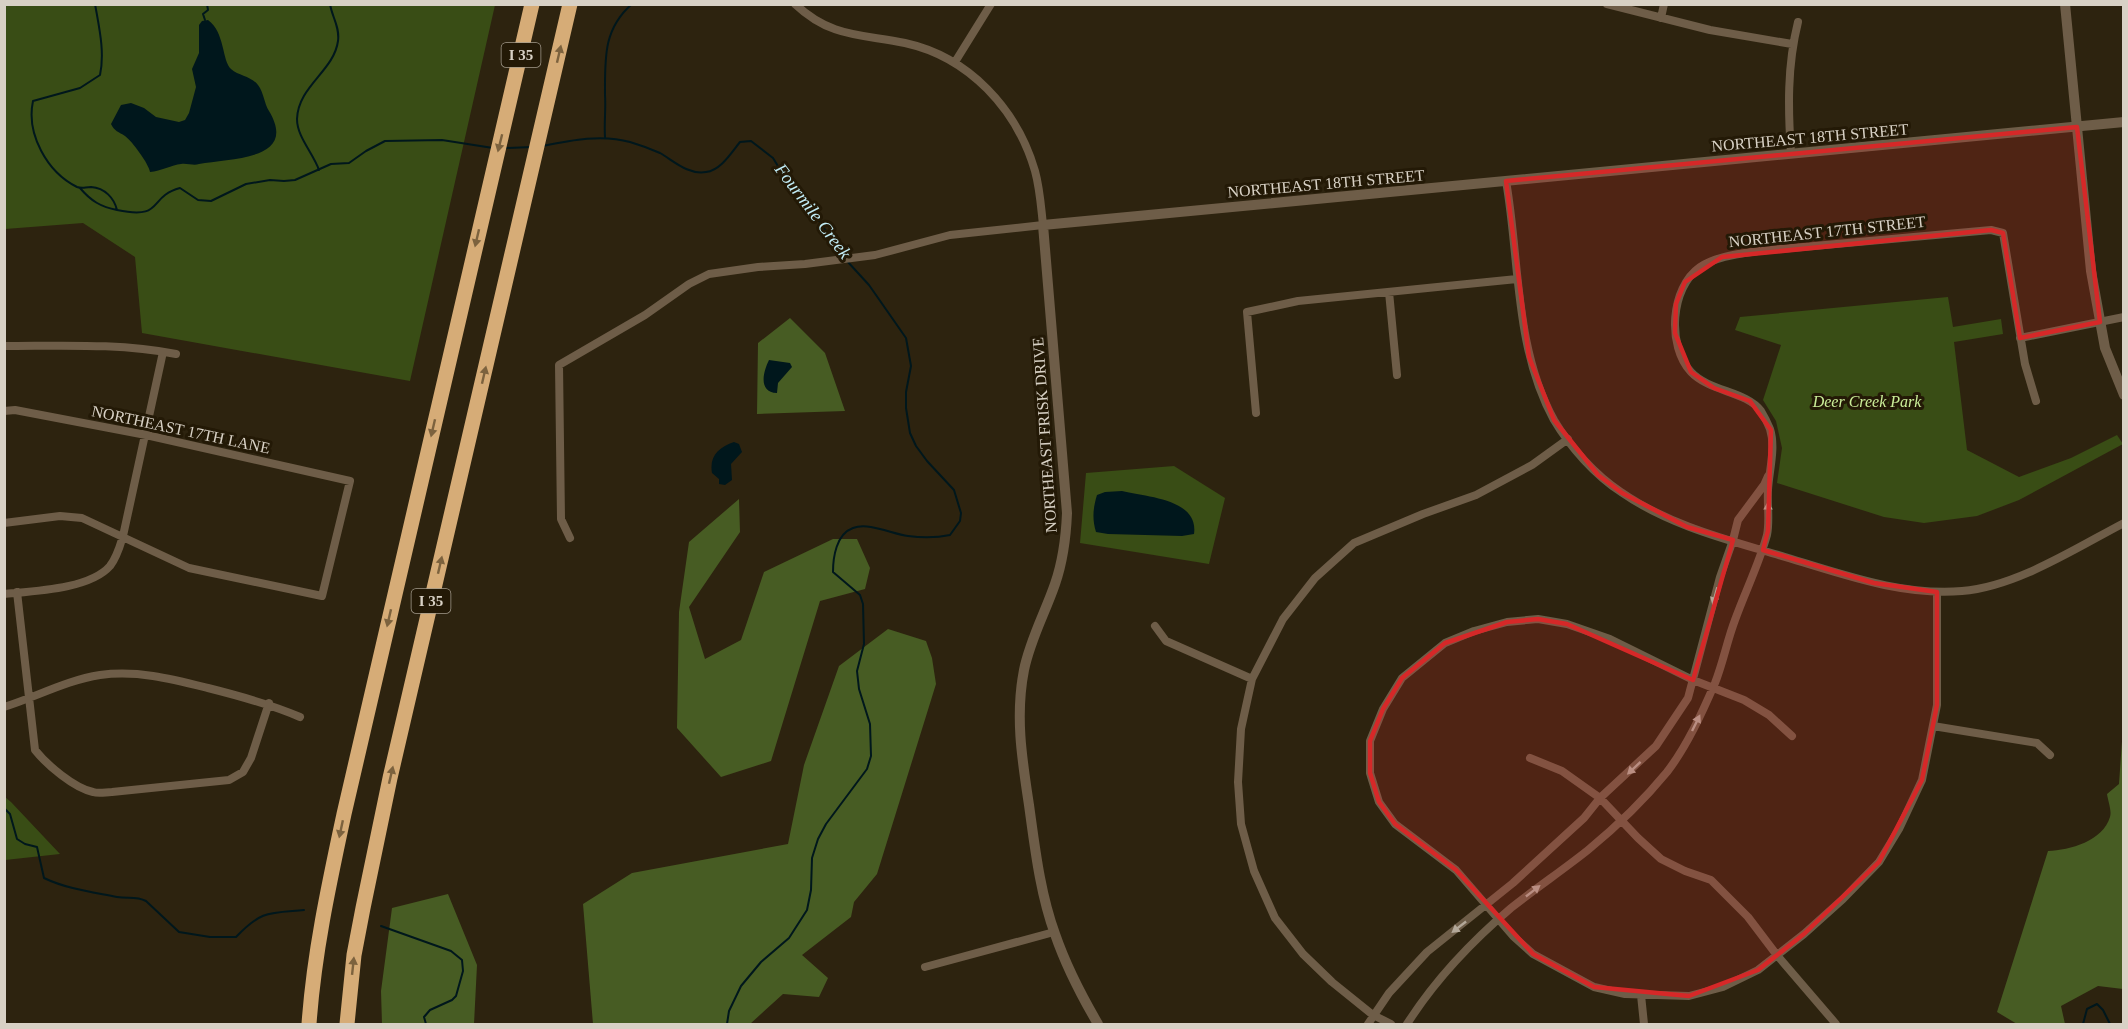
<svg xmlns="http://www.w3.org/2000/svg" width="2128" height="1029" viewBox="0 0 2128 1029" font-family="'Times New Roman',serif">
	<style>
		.green { fill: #394d15 }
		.forest { fill: #475c23 }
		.water { fill: #00171c }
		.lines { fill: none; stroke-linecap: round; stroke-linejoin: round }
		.stream { stroke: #00171c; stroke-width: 2 }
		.minor { stroke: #6e5d48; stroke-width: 8 }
		.tertiary { stroke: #6e5d48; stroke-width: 10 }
		.motorway { stroke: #d6ac77; stroke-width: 15 }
		.oneway { fill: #7c623e }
		.oneway2 { fill: #b3a899 }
		.marked { fill: #d62828; fill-opacity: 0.2; stroke: #d62828; stroke-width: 4.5; stroke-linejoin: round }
		.labels { text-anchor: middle; stroke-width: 6; stroke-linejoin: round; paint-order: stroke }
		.shield { fill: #231906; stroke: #a29a8c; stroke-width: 1.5 }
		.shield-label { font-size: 15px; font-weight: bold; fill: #d8d1c5 }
		.street-label { font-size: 16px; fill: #d8d1c5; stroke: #231906 }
		.park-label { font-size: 16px; font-style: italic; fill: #caed98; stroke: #231906 }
		.water-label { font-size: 18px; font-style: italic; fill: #c2edf7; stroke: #231906 }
	</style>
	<rect width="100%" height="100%" fill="#2d230f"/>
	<path class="green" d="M5,5H495L410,381L142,333L135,257L83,223L5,229Z
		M1948,297L1953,327L2001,319L2003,334L1954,342L1967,450L2019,477L2071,458L2117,435L2123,444L2019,500L1977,516L1924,523L1884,517L1777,483L1782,448L1776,421L1763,400L1781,345L1735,330L1740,317Z
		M1174,466L1225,498L1209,564L1080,543L1086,473Z
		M5,797L11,802L60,854L5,860Z"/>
	<path class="forest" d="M790,318L825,353L845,411L757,414L758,343Z
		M739,499L740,532L689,607L705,659L741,640L764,572L833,539H857L870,568L865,589L820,601L771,761L721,777L677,728L679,612L689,542Z
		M888,629L926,641L932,658L936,684L877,874L854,902L851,917L802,955L828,978L819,997L783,994L750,1024H593L583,904L632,873L788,844L804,765L839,666Z
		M2123,727V989L2098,986L2061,1006L2065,1024H2017L1997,1012L2048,851C2070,850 2103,841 2110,817C2112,811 2108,801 2107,794L2119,784Z
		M448,894L477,965L474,1024H382L381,991L392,908Z"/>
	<path class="water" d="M208,20C225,32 222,61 231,69C239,76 251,76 258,85C264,93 264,103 269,111C299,161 229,158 199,164C194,166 187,163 181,164C172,165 161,171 150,172C149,164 132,141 125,136C119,132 114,131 111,124L121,105L131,103L144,108L156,117L179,122L185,120L189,113L196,87L192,69L199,53V25L202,21Z
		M769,360L790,363L792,367L778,383L777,393C758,392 763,372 769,360Z
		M734,442L739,444L742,452L731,464L732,480L725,485L719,484V479L712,473C709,456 719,447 734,442Z
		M1122,491C1147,497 1199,499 1194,534L1182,536L1108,534L1096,532C1092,519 1093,508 1097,495L1105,492Z"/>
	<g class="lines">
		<path class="stream" d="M95,4C99,27 105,52 100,75L80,88L33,101C26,134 47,172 77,187C83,189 85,187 91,187C105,188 114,198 117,210C165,220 147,197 180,188L198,200L211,201L246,184L270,180L284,181L295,180L331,164L349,163L366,151L385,141L442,140L493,148
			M205,20L203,14L208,10L207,4
			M605,137C604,123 606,109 605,95C605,59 603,29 632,4
			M543,146C572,140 602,134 630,142C640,145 651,149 660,153C674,161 688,175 706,172C721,170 731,153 740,142L751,141L773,158L784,176L804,200L844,256
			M505,148L532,147
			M319,170C313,153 297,137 297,119C298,86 334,71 338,41C340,27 332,17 330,4
			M80,188C91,201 101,207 117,210
			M4,808L10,814L17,839L25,844L37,847L44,878C67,889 92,892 117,897C128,899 136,896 146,901L179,932L210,937H236C262,910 269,913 304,910
			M381,926L451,951L462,960L463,971L456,996L452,1000L430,1010L424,1017L426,1024
			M727,1024L729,1011L741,986L761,962L789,938L807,910L811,890L812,858L818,839L826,824L867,769L871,756L870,724L859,689L857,671L864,644L863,604L860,595L833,572C833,558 836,534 853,528C869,522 892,534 908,536C923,538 936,538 950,535L960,521L961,513L954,490L927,461L916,446L910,433L906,408V392L911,366L906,338L869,285L847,261
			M2083,1024L2087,1009L2097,1004L2103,1010L2110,1024"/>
		<path class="minor" d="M1607,4L1710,30L1792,44
			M1661,18L1664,4
			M955,62L991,4
			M1791,154C1788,109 1787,66 1798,22
			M1506,181C1520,260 1514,347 1554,420C1570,447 1595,475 1621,492C1670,526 1729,540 1785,557C1843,574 1900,596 1962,591C2016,587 2076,548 2124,523
			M1389,292L1397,375
			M2020,338L2124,317
			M4,346C62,346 119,343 176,354
			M4,411L15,410L146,435L350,481L322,596L189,568L82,518L60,516L4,523
			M1256,413L1247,312L1298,301L1517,279
			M570,538L561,519L559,365L645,315L689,284L709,274L758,267L805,264L875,255L950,235L1043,225C1041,207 1040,189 1035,171C1017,109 969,57 905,43C861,34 831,38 795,4
			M17,592L35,750C47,765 74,788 93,792C99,794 106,792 112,792L229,780L243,772L251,758L269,703
			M4,594C35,591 90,589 110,566C117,557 120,546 123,536L163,352
			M1155,626L1166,641L1252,679
			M4,707C36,697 67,680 100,675C138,670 172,679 208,688C240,696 270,704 300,717
			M1933,726L2037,743L2050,755
			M1792,736L1769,715L1744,700L1693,680L1610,639L1567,624L1538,619L1507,622L1474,631L1445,643L1402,678L1383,709L1370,741V773L1379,802L1395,824L1456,870L1513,936L1533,954L1594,987L1625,994L1689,996L1723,987L1758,970L1804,934L1843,899L1879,862L1899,829L1922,780L1937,705V592
			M1530,758L1562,771L1600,798L1638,838L1661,859L1685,871L1711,880L1748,917L1776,954L1836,1024
			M925,967L1054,932
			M1641,995L1644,1024
			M1368,1024L1389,993L1427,952L1513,883L1584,818L1600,798L1656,746L1688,698L1720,577L1733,540L1738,520L1764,485L1768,476
			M1391,1024L1373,1015L1332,982L1303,954L1275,918L1254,871L1241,824L1238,782L1241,729L1252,679L1283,619L1315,578L1354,543L1423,514L1476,495L1532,465L1568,439
			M1407,1024C1435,980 1471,942 1511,908C1536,888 1563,870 1588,850C1616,827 1644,800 1667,772C1687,746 1702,713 1715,683C1723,663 1727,641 1735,620C1745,592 1759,564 1767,535C1770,521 1767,504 1768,490C1769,471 1776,448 1770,429C1768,424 1764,416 1761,411C1746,391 1710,392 1691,372C1667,346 1670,288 1700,267C1717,256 1738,254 1758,251L1991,230L2003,233L2025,364L2036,401"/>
		<path class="tertiary" d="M2065,4L2091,271L2105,348L2124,395
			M1098,1024C1081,995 1066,966 1055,934C1040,893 1035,848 1029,805C1022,759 1015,716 1024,670C1030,640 1045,613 1055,584C1063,561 1066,537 1067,513L1043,225L2124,122"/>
		<path class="motorway" d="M309,1024C314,953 329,884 344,814L532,4
			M347,1024L354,955L363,908L390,778L570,4"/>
	</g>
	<defs><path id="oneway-solid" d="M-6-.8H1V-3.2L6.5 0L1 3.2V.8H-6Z" transform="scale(1.5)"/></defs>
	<g class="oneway">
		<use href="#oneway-solid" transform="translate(559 54) rotate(-77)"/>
		<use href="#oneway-solid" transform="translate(500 143) rotate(104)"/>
		<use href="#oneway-solid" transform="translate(477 238) rotate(103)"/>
		<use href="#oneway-solid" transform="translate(484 375) rotate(-77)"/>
		<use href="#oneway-solid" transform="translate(433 428) rotate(103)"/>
		<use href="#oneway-solid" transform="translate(440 565) rotate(-77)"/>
		<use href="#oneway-solid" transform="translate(389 618) rotate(103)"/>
		<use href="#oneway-solid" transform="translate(391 775) rotate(-77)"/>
		<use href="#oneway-solid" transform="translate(341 829) rotate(102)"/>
		<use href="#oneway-solid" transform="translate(353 966) rotate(-84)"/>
	</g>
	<g class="oneway2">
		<use href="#oneway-solid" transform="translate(1768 511) rotate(-90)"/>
		<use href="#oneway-solid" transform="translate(1715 596) rotate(105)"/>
		<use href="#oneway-solid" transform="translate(1696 723) rotate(-64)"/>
		<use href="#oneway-solid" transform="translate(1634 768) rotate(137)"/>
		<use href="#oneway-solid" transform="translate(1533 891) rotate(-38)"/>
		<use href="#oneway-solid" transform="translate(1459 927) rotate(142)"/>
	</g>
	<path class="marked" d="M2077,127L2100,322L2020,338L2003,233L1991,230L1722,257L1685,282L1676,304L1675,333L1691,372L1714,388L1750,401L1771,430L1768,531L1763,550L1874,583L1937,592V705L1922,780L1879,862L1804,934L1758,970L1689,996L1594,987L1533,954L1456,870L1395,824L1379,802L1370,773V741L1383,709L1402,678L1445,643L1507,622L1538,619L1567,624L1693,680L1733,540L1687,527L1622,493L1598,475L1554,420L1529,357L1506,181Z"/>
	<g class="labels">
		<g class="shield">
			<rect x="501.5" y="43" width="39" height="24" rx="4.5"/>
			<rect x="411.5" y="589" width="39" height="24" rx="4.5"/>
		</g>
		<g class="shield-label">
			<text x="521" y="60">I 35</text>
			<text x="431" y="606">I 35</text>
		</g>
		<g class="street-label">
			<text transform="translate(1810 137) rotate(-5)" y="6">NORTHEAST 18TH STREET</text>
			<text transform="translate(1326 183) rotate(-5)" y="6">NORTHEAST 18TH STREET</text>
			<text transform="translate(1827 231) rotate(-6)" y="6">NORTHEAST 17TH STREET</text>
			<text transform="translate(181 429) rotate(12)" y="6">NORTHEAST 17TH LANE</text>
			<text transform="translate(1044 435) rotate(-94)" y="6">NORTHEAST FRISK DRIVE</text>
		</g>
		<g class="park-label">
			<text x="1867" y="407">Deer Creek Park</text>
		</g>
		<g class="water-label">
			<text transform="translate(813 211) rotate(53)" y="6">Fourmile Creek</text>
		</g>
	</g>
	<rect width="2128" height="1029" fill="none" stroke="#d8d1c5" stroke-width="12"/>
</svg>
